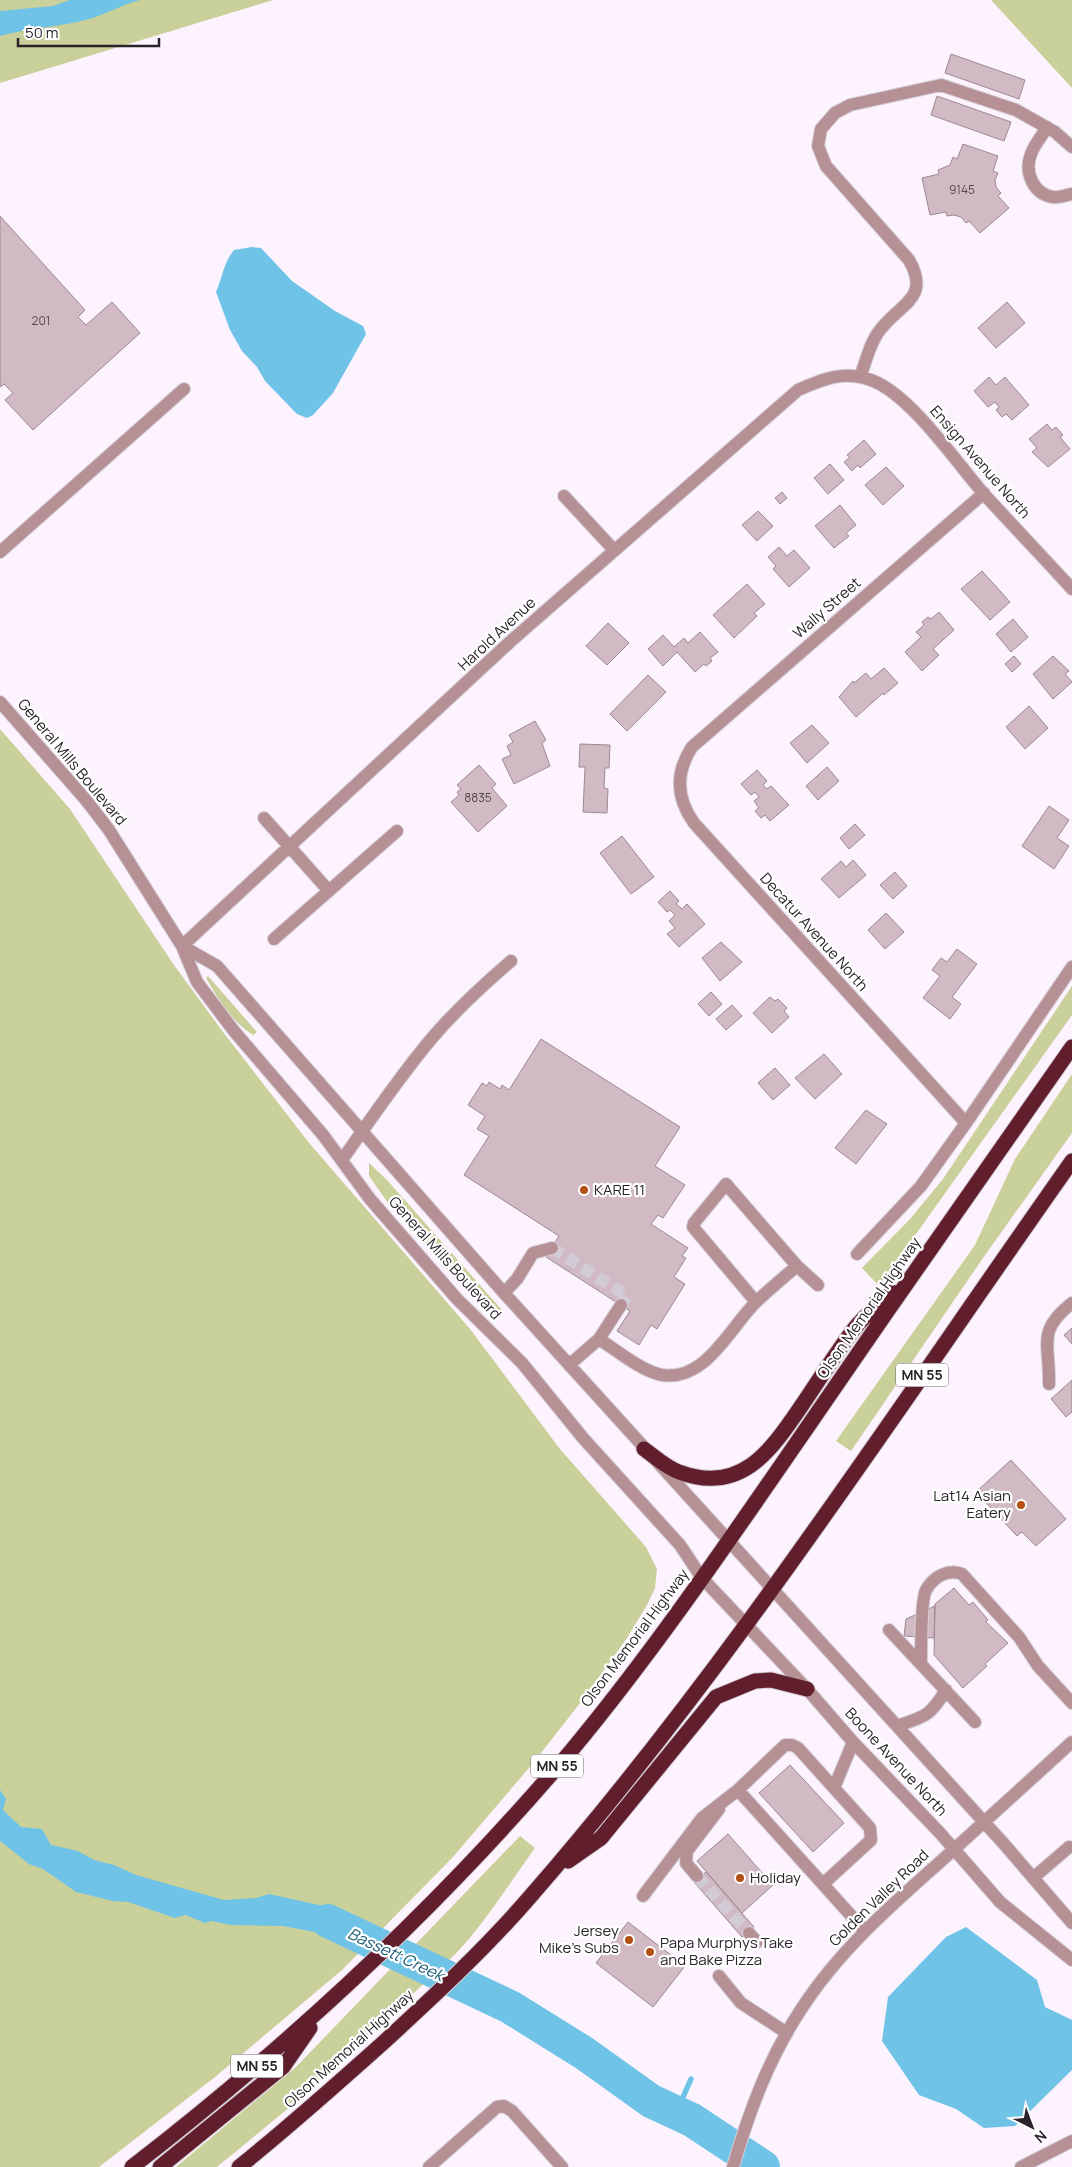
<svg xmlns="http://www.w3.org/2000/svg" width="1072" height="2167" viewBox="0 0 1072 2167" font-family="Manrope,sans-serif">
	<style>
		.green { fill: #cad09a }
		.water { fill: #6fc3e7 }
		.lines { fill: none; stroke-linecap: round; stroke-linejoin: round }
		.stream { stroke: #6fc3e7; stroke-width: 5.5 }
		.river { stroke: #6fc3e7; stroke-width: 34 }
		.building { fill: #d1bac3; stroke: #9e8991 }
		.minor-tunnel { stroke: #d2cad4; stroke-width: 12; stroke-dasharray: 12 6; stroke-linecap: butt }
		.minor-casing { stroke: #d6ced8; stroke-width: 14 }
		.highway-casing { stroke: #d6ced8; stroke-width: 17 }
		.minor { stroke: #b59196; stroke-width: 12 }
		.highway { stroke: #611f2d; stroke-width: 15 }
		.poi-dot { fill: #b25015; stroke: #fff; stroke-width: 2 }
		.labels { text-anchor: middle; stroke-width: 4.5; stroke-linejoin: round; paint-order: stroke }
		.number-label { font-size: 12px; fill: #534a50 }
		.shield { fill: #fff; stroke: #69666a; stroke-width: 1 }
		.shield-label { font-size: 14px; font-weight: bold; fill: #29242a }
		.street-label { font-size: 15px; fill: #29242a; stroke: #fff }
		.poi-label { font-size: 15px; fill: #29242a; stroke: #fff; text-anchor: start }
		.water-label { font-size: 16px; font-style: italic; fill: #1b5d76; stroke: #fff }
	</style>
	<rect width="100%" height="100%" fill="#fcf3fe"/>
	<path class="green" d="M0,0H273L0,83Z
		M991,0H1072V88Z
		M0,729L70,809L174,965L223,1032L310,1144L470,1329L560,1449L646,1547L657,1569L655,1588L647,1605L627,1638L584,1698L534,1762L453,1857L342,1970L215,2077L99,2167H0Z
		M208,976L257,1032L253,1035C232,1022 218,999 206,978Z
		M1072,986V1015L879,1286L862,1268L910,1219L943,1179Z
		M1072,1074V1133L983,1258L851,1451L836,1441L975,1245L1015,1159Z
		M369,1163L387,1180L502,1310L497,1315L453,1276L386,1200L369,1176Z
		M520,1836L535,1848C505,1889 479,1934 441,1968L408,1952Z
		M396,1963L429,1979L296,2102L217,2167H176L296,2067Z"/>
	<path class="water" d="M70,0H140C123,4 107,14 89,19C60,27 29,28 0,36V11L53,6Z
		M252,247L261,248L292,281L335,311L363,326L366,334L333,393L313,415L307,418L297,414L265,381L257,367L242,351L230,330L216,292C223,276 223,264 234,250Z
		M0,1790L6,1799L3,1810L21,1827L42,1829L51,1845L78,1851L94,1860L114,1865L136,1875L224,1900L256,1898L269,1894L328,1907L372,1930L374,1937L362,1949H353L330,1935L283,1926L231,1925L211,1921L205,1923L185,1915L175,1918L128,1902L113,1901L76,1892L43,1869L29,1864L0,1841Z
		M966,1927L1037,1980L1045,2007L1072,2020V2070L1015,2126L984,2128L956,2109L919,2095L882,2041L888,1997L946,1937Z
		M408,1952L441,1968L429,1979L396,1963Z"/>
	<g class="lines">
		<path class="stream" d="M676,2113L691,2079"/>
		<path class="river" d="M328,1921L510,2007L584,2053L651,2101L692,2120L763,2167"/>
	</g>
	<path class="building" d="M951,54L1025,80L1019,99L945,73Z
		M937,96L1011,122L1004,141L931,115Z
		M963,144L998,156L993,171L998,173L995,180L996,187L1001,193L998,196L1009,208L980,233L969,221L966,223L961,217L954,215L947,216L946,212L930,215L922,178L939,174L938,170L950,165L953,157L957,159Z
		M0,216L85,310L78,317L86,325L112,302L140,333L33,430L5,400L13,393L4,384L0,387Z
		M1007,302L1025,323L996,348L978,328Z
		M989,377L996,385L1005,377L1029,405L1012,420L1006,414L1002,417L996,410L999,407L995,402L988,407L974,391Z
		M1047,424L1052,430L1056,427L1063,435L1060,437L1070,449L1048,467L1032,452L1037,448L1029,439Z
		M864,440L876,454L860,468L858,465L852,471L844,462L850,457L847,455Z
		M830,464L844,480L828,494L814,478Z
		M886,467L904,486L883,505L865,485Z
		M782,492L787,498L780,504L775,498Z
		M840,505L856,525L846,533L849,536L834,548L815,526Z
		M758,511L773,526L757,541L742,525Z
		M779,547L787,556L794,550L810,568L789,587L773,569L776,566L768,557Z
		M982,571L1010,602L990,620L961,589Z
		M747,584L765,604L754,613L757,616L734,638L713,615Z
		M939,612L954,630L933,649L939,655L922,671L905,652L921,637L916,632L924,625L922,622L928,617L931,619Z
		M1013,619L1028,637L1011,652L996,634Z
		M608,623L629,643L607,665L586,646Z
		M700,632L718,652L710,658L712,661L706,666L704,664L695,672L677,652L663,666L648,649L663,635L674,647L684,638L688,643Z
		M1014,656L1021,664L1012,672L1005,664Z
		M1053,656L1069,671L1065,674L1072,682L1053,699L1033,674Z
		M884,668L898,683L884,695L883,693L856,717L839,697L853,681L854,683L866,673L871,679Z
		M648,675L666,692L627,731L610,714Z
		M1029,706L1048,728L1025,749L1006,727Z
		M535,721L546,740L542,743L550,766L514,784L502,759L511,755L507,746L513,742L509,735Z
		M812,725L829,743L807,763L790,743Z
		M580,744L610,745L609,768H605L604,788L608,789L607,813L583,812L585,767H579Z
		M479,765L496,784L492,788L507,806L478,832L451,802L459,795L457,792L461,789L457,785Z
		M827,767L839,781L818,800L806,786Z
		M757,770L767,781L763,785L767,789L771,786L789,805L770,821L765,815L761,818L755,811L759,808L754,801L759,797L755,792L751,795L741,784Z
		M1049,806L1069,820L1057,838L1069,846L1054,869L1022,846Z
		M855,824L865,835L849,849L840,838Z
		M622,836L654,877L631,894L600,853Z
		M853,860L866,875L839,898L821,879L841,861L846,867Z
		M895,872L907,886L893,899L880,885Z
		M670,891L679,901L676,904L682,909L687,904L705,924L679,947L667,934L675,928L669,921L675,915L670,910L667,912L658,902Z
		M886,913L904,932L885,949L868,930Z
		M721,942L742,962L720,981L702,958Z
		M957,949L977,964L952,997L961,1004L950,1019L923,998L940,976L932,970L941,958L947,962Z
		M711,992L722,1004L709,1016L698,1004Z
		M770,997L775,1001L778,999L787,1008L784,1011L789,1017L772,1033L753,1013Z
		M732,1005L742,1016L726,1030L716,1019Z
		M541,1039L680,1127L655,1166L685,1185L663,1218L658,1215L651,1224L688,1248L682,1256L686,1258L674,1277L685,1284L657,1329L651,1325L639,1345L617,1331L630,1311L546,1257L559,1236L464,1175L489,1136L477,1129L485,1116L468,1105L482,1083L487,1086L489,1082L500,1089L502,1085L509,1090Z
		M824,1054L842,1074L815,1099L795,1078Z
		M775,1068L790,1085L773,1100L758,1083Z
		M866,1110L887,1124L856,1164L835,1148Z
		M1072,1328V1344L1064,1335Z
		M1072,1380V1412L1066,1417L1051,1399Z
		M1011,1460L1066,1519L1036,1546L1022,1532L1017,1536L976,1492Z
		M954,1588L969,1605L973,1602L988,1620L986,1622L1008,1643L985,1664L987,1666L963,1688L934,1655L935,1604Z
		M935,1606L934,1638L904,1636L906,1619Z
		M790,1765L844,1823L813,1852L759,1793Z
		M728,1834L773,1885L742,1913L697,1861Z
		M706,1872L754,1927L742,1937L694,1882Z
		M628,1922L685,1966L653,2007L596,1963Z"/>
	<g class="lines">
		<path class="minor-tunnel" d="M552,1248L627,1296L621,1305
			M697,1876L749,1933"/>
		<defs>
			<path id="minor" d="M1047,127C1042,136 1034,145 1031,154C1024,172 1033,194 1053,197C1059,198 1066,195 1072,194
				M860,377C866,362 870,342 880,330C900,303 931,299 909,260L826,166L818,146L821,129L835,113L850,105L941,85L1016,110L1055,132L1072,147
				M564,496L614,550
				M0,552L184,389
				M0,702L86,800L109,830L182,946L197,982L234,1031L323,1135L370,1199L457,1299L522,1363L583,1438L680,1545L702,1578L807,1689L853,1742L940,1833L1000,1902L1072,1960
				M264,818L329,891
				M274,939L397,831
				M182,946L217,966L504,1293L1004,1844L1072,1923
				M182,946L511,641L798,390C823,379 844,370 871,380C910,394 956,462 984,494C1013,526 1043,557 1072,589
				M966,1123L694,823C676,798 675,773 692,747L984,493
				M342,1160C371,1119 399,1077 432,1038C456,1010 483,985 511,961
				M857,1254L921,1186L966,1123L1072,967
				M797,1266L818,1285
				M504,1293L517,1279L533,1253L552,1248
				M599,1339C616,1350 643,1372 662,1375C706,1382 730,1327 757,1301C770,1289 784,1277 797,1266L726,1184L694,1223L693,1227L756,1302
				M569,1365L599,1339L621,1305
				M1049,1384C1050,1344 1036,1331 1072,1303
				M889,1630L975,1722
				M921,1663C921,1650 921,1599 926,1590C934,1576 948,1569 962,1574L1019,1637L1038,1666L1072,1703
				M897,1726C925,1717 930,1716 946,1690
				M834,1788L853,1742
				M738,1790L865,1931
				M697,1876L686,1863L687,1851L719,1809
				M1033,1878L1069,1847
				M643,1896L702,1818L738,1790L785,1745H792L798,1748L870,1828L871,1840L823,1884
				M749,1933L757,1942
				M719,1976L741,2003L787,2033
				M429,2167L497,2107L504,2106L512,2111L562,2167
				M733,2167C749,2112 768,2060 800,2011C837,1953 889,1907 940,1862C984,1822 1028,1782 1072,1742
				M1021,2167L1072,2141"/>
			<path id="highway" d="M644,1449C655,1457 667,1468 679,1472C740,1495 770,1452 800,1408C818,1382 835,1354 854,1329C865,1315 880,1304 892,1292
				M568,1861L601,1838L716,1697L755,1681L771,1680L807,1689
				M132,2167C292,2043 440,1906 571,1751C654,1651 728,1542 802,1435C891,1305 981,1176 1072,1047
				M160,2167L283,2067L310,2028
				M239,2167C289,2127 336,2085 384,2042C434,1996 484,1950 529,1898C730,1668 896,1410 1072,1161"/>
		</defs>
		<use href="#minor" class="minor-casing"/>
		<use href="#highway" class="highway-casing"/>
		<use href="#minor" class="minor"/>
		<use href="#highway" class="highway"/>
	</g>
	<g class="poi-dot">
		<circle cx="584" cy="1190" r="5"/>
		<circle cx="1021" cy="1505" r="5"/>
		<circle cx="740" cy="1878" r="5"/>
		<circle cx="629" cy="1940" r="5"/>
		<circle cx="650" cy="1952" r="5"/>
	</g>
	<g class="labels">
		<g class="number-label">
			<text x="962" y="194">9145</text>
			<text x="41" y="325">201</text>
			<text x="478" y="802">8835</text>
		</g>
		<g class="shield">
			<rect x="896" y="1363.5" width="52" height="23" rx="4"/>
			<rect x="531" y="1754.5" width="52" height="23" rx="4"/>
			<rect x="231" y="2054.5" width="52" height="23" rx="4"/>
		</g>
		<g class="shield-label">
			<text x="922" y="1380">MN 55</text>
			<text x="557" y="1771">MN 55</text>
			<text x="257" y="2071">MN 55</text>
		</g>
		<g class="street-label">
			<text transform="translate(980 462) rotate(49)" y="5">Ensign Avenue North</text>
			<text transform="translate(827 608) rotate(-41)" y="5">Wally Street</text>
			<text transform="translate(497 634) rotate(-43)" y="5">Harold Avenue</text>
			<text transform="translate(72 762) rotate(50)" y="5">General Mills Boulevard</text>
			<text transform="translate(814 932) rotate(48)" y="5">Decatur Avenue North</text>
			<text transform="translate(445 1258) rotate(48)" y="5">General Mills Boulevard</text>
			<text transform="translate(869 1308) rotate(-55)" y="5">Olson Memorial Highway</text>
			<text transform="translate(635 1638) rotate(-53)" y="5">Olson Memorial Highway</text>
			<text transform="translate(896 1762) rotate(47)" y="5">Boone Avenue North</text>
			<text transform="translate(879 1898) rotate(-44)" y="5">Golden Valley Road</text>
			<text transform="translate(349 2049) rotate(-42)" y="5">Olson Memorial Highway</text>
		</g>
		<g class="poi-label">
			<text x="594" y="1195">KARE 11</text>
			<text x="1011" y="1501" text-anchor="end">Lat14 Asian<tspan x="1011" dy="17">Eatery</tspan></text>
			<text x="750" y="1883">Holiday</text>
			<text x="619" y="1936" text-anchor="end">Jersey<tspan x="619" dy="17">Mike's Subs</tspan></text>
			<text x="660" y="1948">Papa Murphys Take<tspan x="660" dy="17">and Bake Pizza</tspan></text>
		</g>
		<g class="water-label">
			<text transform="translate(396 1954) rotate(25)" y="6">Bassett Creek</text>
		</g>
	</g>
	<g transform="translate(1032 2127) rotate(138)" stroke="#ffffff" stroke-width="4" paint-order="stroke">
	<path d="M0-4L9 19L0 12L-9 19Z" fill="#29242a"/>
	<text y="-8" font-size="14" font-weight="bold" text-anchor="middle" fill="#29242a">N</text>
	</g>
	<path d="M18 38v8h141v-8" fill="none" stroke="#29242a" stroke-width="2.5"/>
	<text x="25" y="38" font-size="15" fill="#29242a" stroke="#ffffff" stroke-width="4" paint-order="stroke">50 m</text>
</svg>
